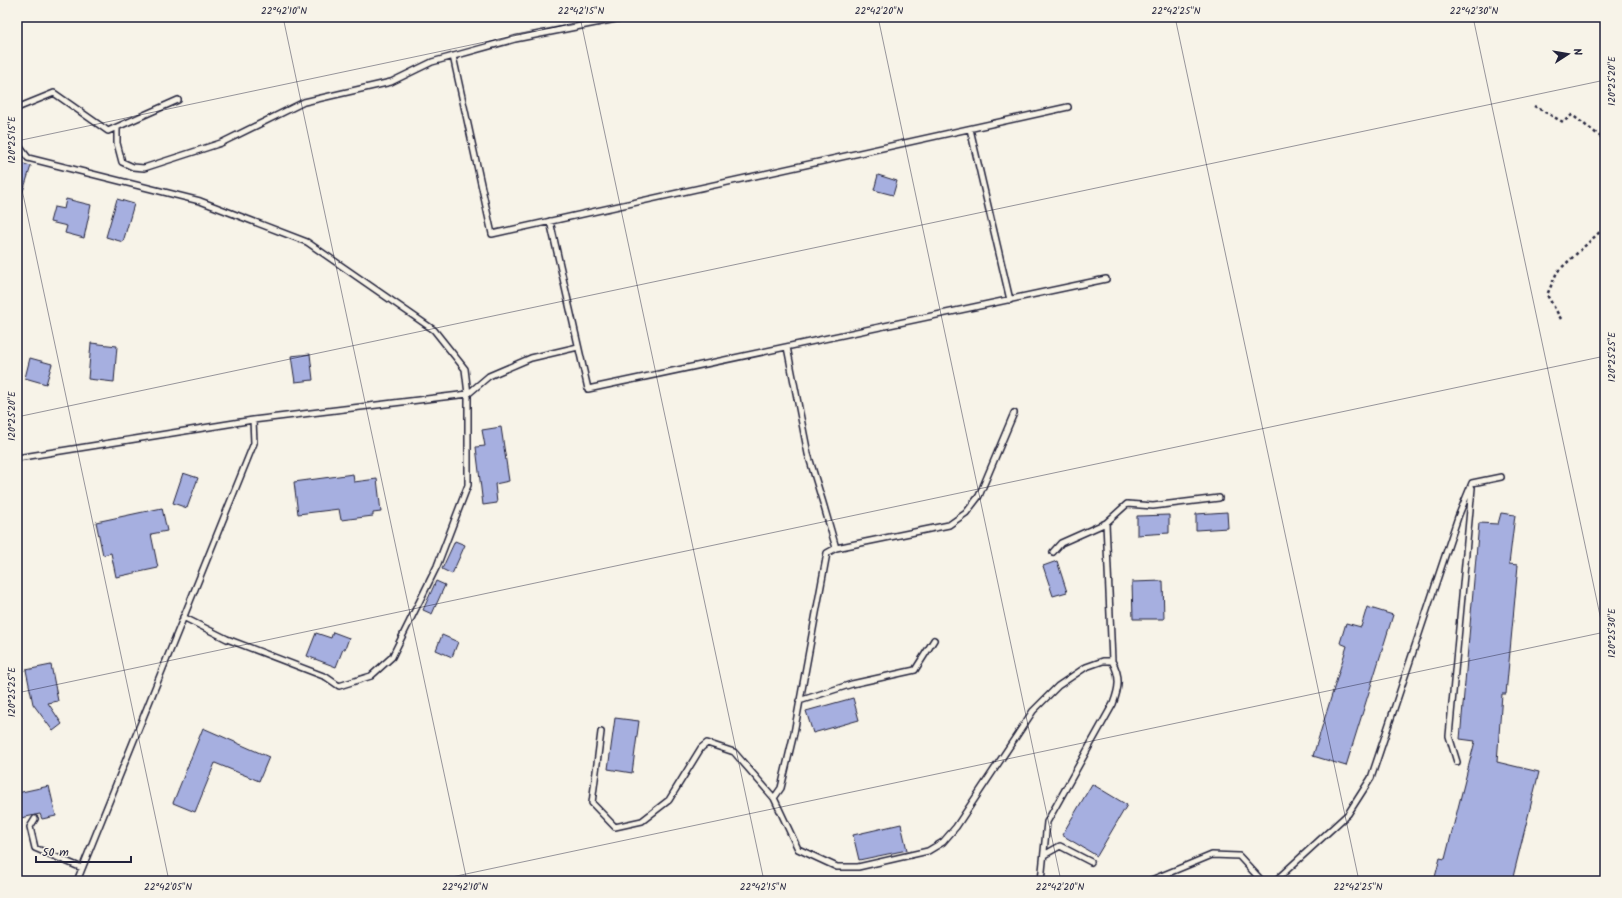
<svg xmlns="http://www.w3.org/2000/svg" width="1622" height="898" viewBox="0 0 1622 898" font-family="Kalam,sans-serif">
	<style>
		.building { fill: #a6afe0; stroke: #22223b }
		.lines { fill: none; stroke-linecap: round; stroke-linejoin: round }
		.lane-casing { stroke: #22223b; stroke-width: 8 }
		.path { stroke: #22223b; stroke-width: 2.5; stroke-dasharray: 3 3; stroke-linecap: butt }
		.lane { stroke: #f7f3e8; stroke-width: 5 }
		.ticks { fill: none; stroke: #22223b; stroke-width: 1; stroke-opacity: 0.45 }
		.neatline { fill: none; stroke: #22223b; stroke-width: 1.5 }
		.ticks-label { font-size: 10px; text-anchor: middle; fill: #22223b }
	</style>
	<rect width="100%" height="100%" fill="#f7f3e8"/>
	<filter id="ink" filterUnits="userSpaceOnUse"><feTurbulence type="fractalNoise" baseFrequency=".025" numOctaves="2"/><feDisplacementMap in="SourceGraphic" scale="8" xChannelSelector="R" yChannelSelector="G"/><feConvolveMatrix kernelMatrix="1 2 1 2 8 2 1 2 1" color-interpolation-filters="sRGB"/></filter>
	<g filter="url(#ink)">
		<path class="building" d="M17,162L31,166L19,204H17Z
			M878,175L897,181L893,195L874,190Z
			M66,199L91,205L84,238L65,233L67,226L50,222L54,207L64,209Z
			M117,199L134,204L123,242L106,237Z
			M91,343L117,346L114,382L88,379Z
			M310,354L313,380L295,382L291,356Z
			M30,358L52,364L46,384L25,378Z
			M501,427L509,481L495,484L497,503L483,505L476,447L485,446L482,430Z
			M183,473L198,478L187,508L173,503Z
			M353,474L354,482L377,479L381,512L373,513V516L341,520L339,509L298,514L294,482Z
			M162,508L167,531L151,534L158,568L116,577L111,553L103,555L96,522Z
			M1227,512L1228,528L1196,530V514Z
			M1501,513L1515,515L1509,564L1518,565L1506,694H1502L1497,762L1539,772L1512,881H1434L1440,858L1445,859L1475,741L1460,739L1479,523L1498,524Z
			M1169,515V533L1137,535V516Z
			M455,541L465,545L452,574L442,569Z
			M1057,561L1067,592L1053,596L1043,566Z
			M436,581L445,585L432,614L423,610Z
			M1163,581L1164,619H1133L1132,582Z
			M1367,607L1393,615L1346,766L1313,756L1347,646L1340,643L1346,623L1361,627Z
			M333,632L349,638L345,649H343L336,667L307,656L316,633L331,638Z
			M442,635L458,642L452,657L436,650Z
			M51,665L58,701L48,703L62,724L53,731L33,704L26,670Z
			M853,698L859,720L813,733L806,711Z
			M615,718L639,721L632,773L608,769Z
			M203,728L269,757L259,781L215,763L195,812L173,803Z
			M1092,784L1127,805L1097,856L1062,835Z
			M49,786L56,816L42,819L40,814L21,818L17,803V793Z
			M901,824L907,850L859,860L853,835Z"/>
		<g class="lines">
			<defs>
				<path id="lane" d="M453,56L492,234L1068,107
					M17,108L54,93L108,131L178,100
					M117,128V143L122,162L133,167L144,168L221,143L304,102L391,82L432,62L515,39L626,17
					M970,129L1010,300
					M17,141L19,146L28,158L200,201L307,242L434,330L465,369L468,394V485L437,566L392,657L371,676L339,686L326,677L227,639L183,617
					M550,221L588,389L1106,279
					M787,347L808,454L823,503L836,548
					M17,458L253,420L468,394L489,376L531,358L578,347
					M1053,552L1061,543L1106,523
					M1112,661L1106,523L1127,504L1153,506L1219,498
					M799,701L852,684L915,670L934,640
					M601,732L592,803L615,827L642,821L669,800L701,748L707,743L734,752L774,798L798,849L837,867H858L928,851L943,842L956,827L1033,711L1058,686L1086,667L1103,661H1112C1121,677 1119,688 1113,704L1047,822L1041,881
					M1457,762L1449,736L1472,488
					M774,798L781,788L794,733L827,553L836,548L949,525L966,513L979,496L1014,413
					M35,819L30,827L35,848L82,868
					M1044,855L1060,846L1091,862
					M77,881L254,443L253,420
					M1149,881L1212,855L1239,856L1262,881
					M1275,881L1348,814L1371,778L1458,517L1472,483L1501,477"/>
			</defs>
			<use href="#lane" class="lane-casing"/>
			<path class="path" d="M1534,106L1563,122L1572,115L1605,140
				M1561,319L1547,295L1557,272L1605,227"/>
			<use href="#lane" class="lane"/>
		</g>
	</g>
	<path class="ticks" d="M283,17L467,881M580,17L764,881M878,17L1061,881M1175,17L1359,881M1473,17L1605,639M17,141L603,17M17,166L169,881M17,417L1605,80M17,693L1605,356M433,881L1605,632"/>
	<rect width="1622" height="898" fill="none" stroke="#f7f3e8" stroke-width="44"/>
	<g transform="translate(1568 54) rotate(78)" stroke="#f7f3e8" stroke-width="3" paint-order="stroke">
	<path d="M0-3L7 15L0 10L-7 15Z" fill="#22223b"/>
	<text y="-6" font-size="11" font-weight="bold" text-anchor="middle" fill="#22223b">N</text>
	</g>
	<path d="M36 856v6h95v-6" fill="none" stroke="#22223b" stroke-width="2"/>
	<text x="42" y="856" font-size="12" fill="#22223b" stroke="#f7f3e8" stroke-width="3" paint-order="stroke">50 m</text>
	<rect x="22" y="22" width="1578" height="854" class="neatline"/>
	<g class="ticks-label">
		<text x="284" y="14">22°42'10"N</text>
		<text x="581" y="14">22°42'15"N</text>
		<text x="879" y="14">22°42'20"N</text>
		<text x="1176" y="14">22°42'25"N</text>
		<text x="1474" y="14">22°42'30"N</text>
		<text transform="translate(1611 81) rotate(-90)" y="4">120°25'20"E</text>
		<text transform="translate(11 140) rotate(-90)" y="4">120°25'15"E</text>
		<text transform="translate(1611 357) rotate(-90)" y="4">120°25'25"E</text>
		<text transform="translate(11 416) rotate(-90)" y="4">120°25'20"E</text>
		<text transform="translate(1611 633) rotate(-90)" y="4">120°25'30"E</text>
		<text transform="translate(11 692) rotate(-90)" y="4">120°25'25"E</text>
		<text x="168" y="890">22°42'05"N</text>
		<text x="465" y="890">22°42'10"N</text>
		<text x="763" y="890">22°42'15"N</text>
		<text x="1060" y="890">22°42'20"N</text>
		<text x="1358" y="890">22°42'25"N</text>
	</g>
</svg>
